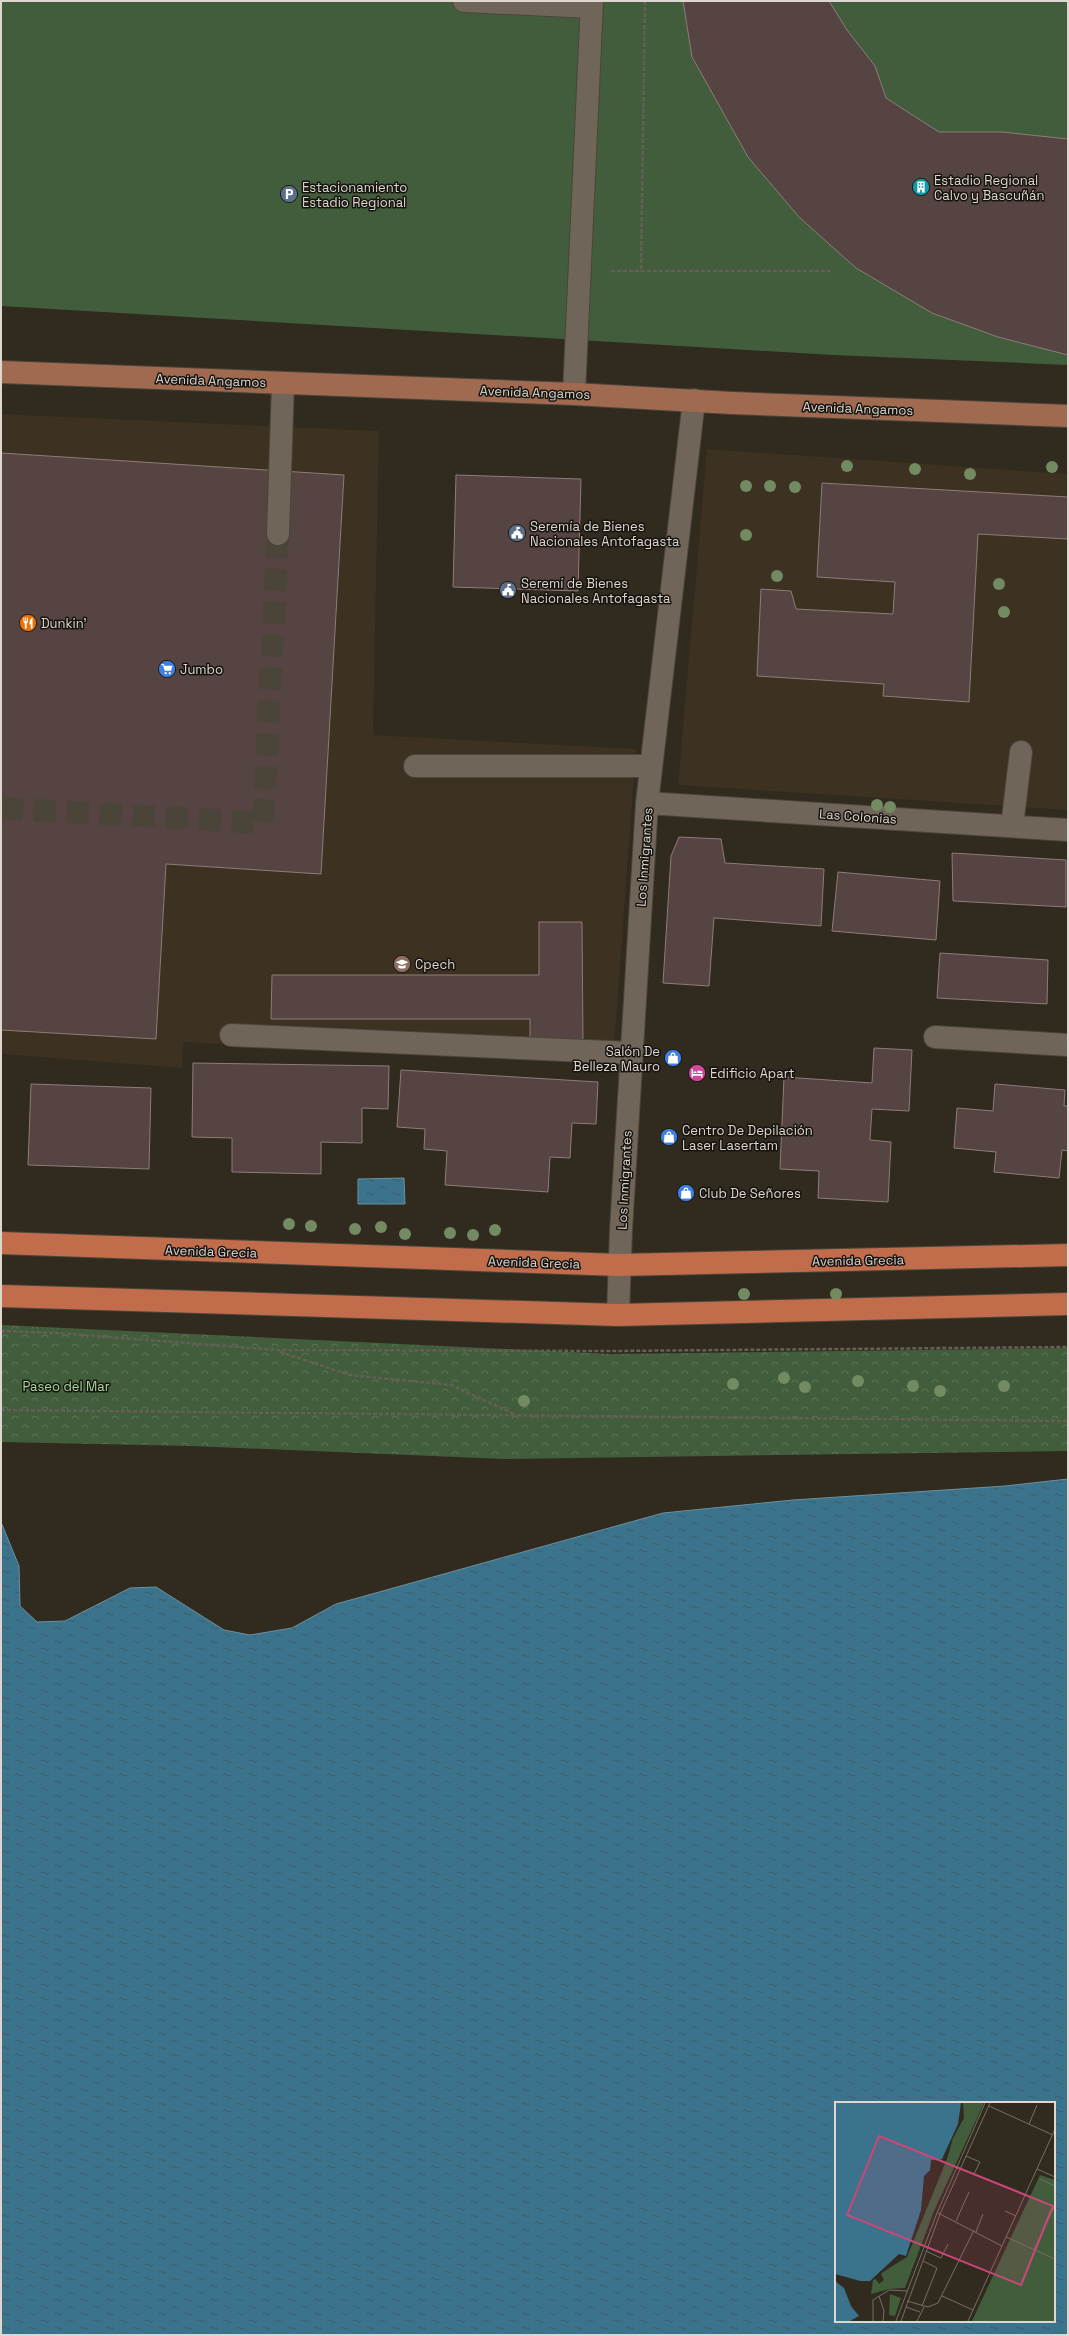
<svg xmlns="http://www.w3.org/2000/svg" width="1069" height="2336" viewBox="0 0 1069 2336" font-family="'Space Grotesk',sans-serif">
	<style>
		.built { fill: #3d3121 }
		.green { fill: #415d3b }
		.park { fill: url(#park-crowns) }
		.water { fill: url(#water-ripples); stroke: #6b91a0; fill-rule: evenodd }
		.building { fill: #554442; stroke: #8e7c79 }
		.lines { fill: none; stroke-linecap: round; stroke-linejoin: round }
		.minor-tunnel { stroke: #4b4439; stroke-width: 22; stroke-dasharray: 22 11; stroke-linecap: butt }
		.minor-casing { stroke: #4c453b; stroke-width: 24 }
		.major-casing { stroke: #4c453b; stroke-width: 24 }
		.highway-casing { stroke: #4c453b; stroke-width: 24 }
		.path { stroke: #655f54; stroke-width: 2.5; stroke-dasharray: 4 2; stroke-linecap: butt }
		.minor { stroke: #6f6659; stroke-width: 22 }
		.major { stroke: #a06a51; stroke-width: 22 }
		.highway { stroke: #c16d4c; stroke-width: 22 }
		.tree { fill: #728b63 }
		.labels { text-anchor: middle; stroke-width: 3; stroke-linejoin: round; paint-order: stroke }
		.poi-label { font-size: 13px; fill: #ddd7d0; stroke: #16130e; text-anchor: start }
		.street-label { font-size: 13px; fill: #ddd7d0; stroke: #16130e }
		.park-label { font-size: 13px; fill: #a8db9c; stroke: #16130e }
		.inset-road { fill: none; stroke: #766f65; stroke-width: 1 }
		.view { fill: #c94878; fill-opacity: 0.15; stroke: #c94878; stroke-width: 2 }
		.inset-edge { fill: none; stroke: #ddd7d0; stroke-width: 2 }
	</style>
	<defs>
		<pattern id="park-crowns" width="20" height="18" patternUnits="userSpaceOnUse"><rect width="20" height="18" fill="#415d3b"/><path d="M2 6a3 3 0 1 1 6 0M12 15a3 3 0 1 1 6 0" fill="none" stroke="#5c7456"/></pattern>
		<pattern id="water-ripples" width="26" height="14" patternUnits="userSpaceOnUse"><rect width="26" height="14" fill="#3a738b"/><path d="M2 4q2-2 4 0t4 0M15 11q2-2 4 0t4 0" fill="none" stroke="#3e5c68"/></pattern>
	</defs>
	<rect width="100%" height="100%" fill="#312a1e"/>
	<path class="built" d="M1,414L379,431L373,735L636,749L613,1062L183,1042L182,1068L1,1054Z
		M707,449L1068,474V810L678,785Z"/>
	<path class="green" d="M1,1H1068V365L833,355L1,306Z"/>
	<path class="park" d="M1,1325L611,1354L1068,1348V1451L504,1459L192,1446L1,1442Z"/>
	<path class="water" d="M404,1178L405,1204H358V1179Z
		M1068,1479V2335H1V1522L19,1566L20,1606L37,1622L65,1621L130,1588L156,1587L224,1630L250,1635L292,1628L336,1604L663,1513L793,1500L1005,1486ZM836,2103H1054V2321H836Z"/>
	<path class="building" d="M683,1H829L847,30L875,66L886,98L939,132H1002L1068,139V355L998,337L932,313L856,268L799,217L748,157L692,57Z
		M1,453L344,475L321,874L166,864L156,1039L1,1030Z
		M456,475L581,479L578,591L453,587Z
		M822,483L1068,497V539L978,534L969,702L883,696L884,684L757,676L761,589L791,591L796,609L893,614L895,582L817,577Z
		M679,837L721,839L725,863L824,869L821,926L714,918L709,986L663,983L671,856Z
		M952,853L1066,860V907L953,901Z
		M838,872L940,881L936,940L832,931Z
		M539,922H582L583,1042H530V1019H271L272,975H539Z
		M940,953L1048,960L1047,1004L937,998Z
		M874,1048L912,1050L909,1111L872,1109L870,1140L891,1142L888,1202L818,1198L819,1171L780,1169L784,1077L872,1083Z
		M193,1063L389,1066L388,1109L362,1108V1143L321,1142V1174L232,1172V1138L192,1137Z
		M401,1070L598,1082L596,1124L572,1123L570,1158L550,1157L548,1192L445,1185L447,1151L424,1149L425,1129L397,1127Z
		M31,1084L151,1088L149,1169L28,1165Z
		M995,1084L1065,1090L1064,1106H1068V1151L1062,1150L1059,1178L994,1172L996,1152L954,1148L957,1108L993,1111Z"/>
	<g class="lines">
		<path class="minor-tunnel" d="M1,808L263,823L278,534"/>
		<defs>
			<path id="minor" d="M464,1L592,7
				M574,394L592,1
				M278,534L283,383
				M415,766H651
				M647,803L1068,830
				M1012,826L1021,752
				M231,1035L631,1053
				M935,1037L1068,1045
				M618,1315L621,1230L647,803L694,400"/>
			<path id="major" d="M1,372L574,394L732,403L1068,416"/>
			<path id="highway" d="M1,1243L619,1265L1068,1255
				M1,1296L618,1315L1068,1304"/>
		</defs>
		<use href="#minor" class="minor-casing"/>
		<use href="#major" class="major-casing"/>
		<use href="#highway" class="highway-casing"/>
		<path class="path" d="M645,1L641,271H831
			M611,271H641
			M1,1331L57,1333L277,1350L610,1351L1068,1347
			M280,1352L350,1375L451,1385L514,1414
			M1,1410L1068,1421"/>
		<use href="#minor" class="minor"/>
		<use href="#major" class="major"/>
		<use href="#highway" class="highway"/>
	</g>
	<g class="tree">
		<circle cx="847" cy="466" r="6"/>
		<circle cx="1052" cy="467" r="6"/>
		<circle cx="915" cy="469" r="6"/>
		<circle cx="970" cy="474" r="6"/>
		<circle cx="746" cy="486" r="6"/>
		<circle cx="770" cy="486" r="6"/>
		<circle cx="795" cy="487" r="6"/>
		<circle cx="746" cy="535" r="6"/>
		<circle cx="777" cy="576" r="6"/>
		<circle cx="999" cy="584" r="6"/>
		<circle cx="1004" cy="612" r="6"/>
		<circle cx="877" cy="805" r="6"/>
		<circle cx="890" cy="807" r="6"/>
		<circle cx="289" cy="1224" r="6"/>
		<circle cx="311" cy="1226" r="6"/>
		<circle cx="381" cy="1227" r="6"/>
		<circle cx="355" cy="1229" r="6"/>
		<circle cx="495" cy="1230" r="6"/>
		<circle cx="450" cy="1233" r="6"/>
		<circle cx="405" cy="1234" r="6"/>
		<circle cx="473" cy="1235" r="6"/>
		<circle cx="744" cy="1294" r="6"/>
		<circle cx="836" cy="1294" r="6"/>
		<circle cx="784" cy="1378" r="6"/>
		<circle cx="858" cy="1381" r="6"/>
		<circle cx="733" cy="1384" r="6"/>
		<circle cx="913" cy="1386" r="6"/>
		<circle cx="1004" cy="1386" r="6"/>
		<circle cx="805" cy="1387" r="6"/>
		<circle cx="940" cy="1391" r="6"/>
		<circle cx="524" cy="1401" r="6"/>
	</g>
	<defs>
		<symbol id="building-disc" viewBox="-11 -11 22 22"><circle r="9.5" fill="#0f9aa8" stroke="#16130e"/><path d="M-4-6H4V6H1V3H-1V6H-4ZM-2.5-4.3h1.7v1.8h-1.7ZM.8-4.3h1.7v1.8H.8ZM-2.5-1h1.7V.8h-1.7ZM.8-1h1.7V.8H.8Z" fill="#fff"/></symbol>
		<symbol id="parking-disc" viewBox="-11 -11 22 22"><circle r="9.5" fill="#5c6f8a" stroke="#16130e"/><path d="M-3.5-5.5H1a3.5 3.5 0 0 1 0 7H-1V5.5H-3.5ZM-1-3.4V-.6H.8a1.4 1.4 0 0 0 0-2.8Z" fill="#fff"/></symbol>
		<symbol id="civic-disc" viewBox="-11 -11 22 22"><circle r="9.5" fill="#5c6f8a" stroke="#16130e"/><path d="M-.6-6.5H3V-4.5H.6V-3L4-1V1h2V6H-6V1h2V-1L-.6-3ZM-1.2 2.5V6h2.4V2.5Z" fill="#fff"/></symbol>
		<symbol id="restaurant-disc" viewBox="-11 -11 22 22"><circle r="9.5" fill="#e8710a" stroke="#16130e"/><path d="M-5-6h1v4h1v-4h1v4h1v-4h1v5L-1.5 .5V6h-2V.5L-5-1ZM5-6V6H3V1.5H1.5Q1.5-4 5-6Z" fill="#fff"/></symbol>
		<symbol id="supermarket-disc" viewBox="-11 -11 22 22"><circle r="9.5" fill="#3f7fe0" stroke="#16130e"/><path d="M-6-5.5h2.5l.6 2H6L4.5 2H-2.5L-4.4-4H-6ZM-1.5 3.2a1.3 1.3 0 1 0 .1 0ZM3 3.2a1.3 1.3 0 1 0 .1 0Z" fill="#fff"/></symbol>
		<symbol id="university-disc" viewBox="-11 -11 22 22"><circle r="9.5" fill="#8d6e63" stroke="#16130e"/><path d="M0-5L7-2L0 1L-7-2ZM-4 1L0 2.5L4 1V4Q0 6-4 4Z" fill="#fff"/></symbol>
		<symbol id="shop-disc" viewBox="-11 -11 22 22"><circle r="9.5" fill="#3f7fe0" stroke="#16130e"/><path d="M-5-2.5h2.3a2.7 3.5 0 0 1 5.4 0H5L5.5 6h-11ZM-1.5-2.5h3a1.5 2.3 0 0 0-3 0Z" fill="#fff"/></symbol>
		<symbol id="hotel-disc" viewBox="-11 -11 22 22"><circle r="9.5" fill="#d1479c" stroke="#16130e"/><path d="M-6-4.5h1.5V1H6V5H4.5V3h-9V5H-6ZM-4 0a1.8 1.8 0 1 1 3.6 0ZM.5 0V-2.5h3Q6-2.5 6 0Z" fill="#fff"/></symbol>
	</defs>
	<g fill-rule="evenodd">
		<use href="#building-disc" x="911" y="177" width="20" height="20"/>
		<use href="#parking-disc" x="279" y="184" width="20" height="20"/>
		<use href="#civic-disc" x="507" y="523" width="20" height="20"/>
		<use href="#civic-disc" x="498" y="580" width="20" height="20"/>
		<use href="#restaurant-disc" x="18" y="613" width="20" height="20"/>
		<use href="#supermarket-disc" x="157" y="659" width="20" height="20"/>
		<use href="#university-disc" x="392" y="954" width="20" height="20"/>
		<use href="#shop-disc" x="663" y="1048" width="20" height="20"/>
		<use href="#hotel-disc" x="687" y="1063" width="20" height="20"/>
		<use href="#shop-disc" x="659" y="1127" width="20" height="20"/>
		<use href="#shop-disc" x="676" y="1183" width="20" height="20"/>
	</g>
	<g class="labels">
		<g class="poi-label">
			<text x="934" y="185">Estadio Regional<tspan x="934" dy="15">Calvo y Bascuñán</tspan></text>
			<text x="302" y="192">Estacionamiento<tspan x="302" dy="15">Estadio Regional</tspan></text>
			<text x="530" y="531">Seremía de Bienes<tspan x="530" dy="15">Nacionales Antofagasta</tspan></text>
			<text x="521" y="588">Seremí de Bienes<tspan x="521" dy="15">Nacionales Antofagasta</tspan></text>
			<text x="41" y="628">Dunkin'</text>
			<text x="180" y="674">Jumbo</text>
			<text x="415" y="969">Cpech</text>
			<text x="660" y="1056" text-anchor="end">Salón De<tspan x="660" dy="15">Belleza Mauro</tspan></text>
			<text x="710" y="1078">Edificio Apart</text>
			<text x="682" y="1135">Centro De Depilación<tspan x="682" dy="15">Laser Lasertam</tspan></text>
			<text x="699" y="1198">Club De Señores</text>
		</g>
		<g class="street-label">
			<text transform="translate(211 380) rotate(2)" y="5">Avenida Angamos</text>
			<text transform="translate(535 392) rotate(2)" y="5">Avenida Angamos</text>
			<text transform="translate(858 408) rotate(2)" y="5">Avenida Angamos</text>
			<text transform="translate(858 816) rotate(4)" y="5">Las Colonias</text>
			<text transform="translate(644 857) rotate(-86)" y="5">Los Inmigrantes</text>
			<text transform="translate(624 1180) rotate(-87)" y="5">Los Inmigrantes</text>
			<text transform="translate(211 1251) rotate(2)" y="5">Avenida Grecia</text>
			<text transform="translate(858 1260) rotate(-1)" y="5">Avenida Grecia</text>
			<text transform="translate(534 1262) rotate(2)" y="5">Avenida Grecia</text>
		</g>
		<g class="park-label">
			<text x="66" y="1391">Paseo del Mar</text>
		</g>
	</g>
	<g transform="translate(835 2102)">
		<rect width="220" height="220" fill="#312a1e"/>
		<path d="M205,73L220,78V219H137ZM55,192L66,196L60,214L54,213Z" fill="#415d3b"/>
		<path d="M128,1H149L99,109L70,186L54,187L36,192L38,178L41,177L44,182L49,178L46,172L48,170L72,155L112,57L118,36L129,16Z" fill="#415d3b"/>
		<path d="M0,1H126L123,22L107,57L96,58L95,68L89,74L86,108L71,154L64,152L35,179H25L0,172ZM0,179L9,186L16,204L24,214L15,219H0Z" fill="#3a738b"/>
		<path class="inset-road" d="M154,4L218,33M194,22L202,3M131,54L145,60L139,72M202,67L220,75M205,77L220,84M170,109L181,114M103,111L167,144M121,119L134,90M141,130L148,112M171,135L220,157M199,148L220,103M91,149L106,156L113,142M44,194L49,209L48,219M107,194L138,208M72,199L93,205L103,201L139,128M87,204L102,166L88,159M71,205L85,210M38,219V198L54,188L73,189M61,219L102,111L150,1M66,219L105,112L155,1M82,219L89,205M133,219L220,27"/>
		<path class="view" d="M44,34L218,104L186,183L12,113Z"/>
		<rect width="220" height="220" class="inset-edge"/>
	</g>
	<rect width="1069" height="2336" fill="none" stroke="#ddd7d0" stroke-width="4"/>
</svg>
